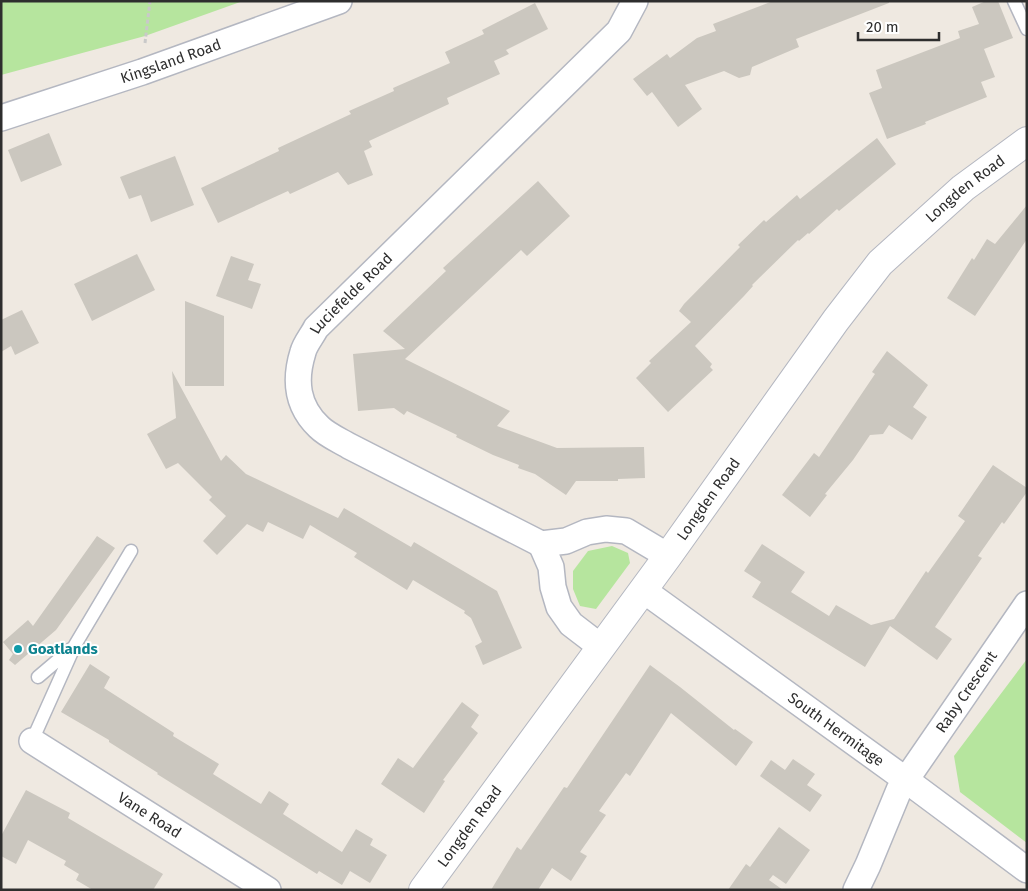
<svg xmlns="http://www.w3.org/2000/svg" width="1028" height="891" viewBox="0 0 1028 891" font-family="'Fira Sans',sans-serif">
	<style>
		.green { fill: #b6e59e }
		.building { fill: #cbc7bf }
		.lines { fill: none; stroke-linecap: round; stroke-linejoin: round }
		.lane-casing { stroke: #b4b7c1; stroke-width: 15 }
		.street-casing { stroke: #b4b7c1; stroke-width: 28 }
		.secondary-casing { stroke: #b4b7c1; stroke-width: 30 }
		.path { stroke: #c9c9c9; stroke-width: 3; stroke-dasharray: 4 2.5; stroke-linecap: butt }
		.lane { stroke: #fff; stroke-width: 12 }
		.street { stroke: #fff; stroke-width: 25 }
		.secondary { stroke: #fff; stroke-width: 28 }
		.culture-dot { fill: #0f9aa8; stroke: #fff; stroke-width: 2 }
		.labels { text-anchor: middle; stroke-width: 4; stroke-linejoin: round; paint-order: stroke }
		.street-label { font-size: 15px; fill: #2e2e2e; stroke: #fff }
		.culture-label { font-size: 15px; font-weight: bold; fill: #0d838f; stroke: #fff; text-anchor: start }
	</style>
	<rect width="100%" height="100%" fill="#efe9e1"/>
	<path class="green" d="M1,1H243L145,36L1,75Z
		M612,546L628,553L630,563L596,609L580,606L573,589V571L588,551Z
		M1027,659V843L960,792L954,756Z"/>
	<path class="building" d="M773,1H889V3L796,39L799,47L752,67L750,75L739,78L724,71L685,85L702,109L678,127L652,92L647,96L633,79L667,54L670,58L697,38L716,31L713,24Z
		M986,1H998L1013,38L984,49L995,77L981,82L987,97L925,122L926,124L887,139L869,93L882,88L876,70L960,38L958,31L979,24L972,7Z
		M535,3L548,29L506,50L509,54L494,61L500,74L447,98L449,104L369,141L372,147L364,151L373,175L348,185L338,172L290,194L288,191L218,223L201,188L279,151L278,148L351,114L349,111L394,91L393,88L450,63L445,52L484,34L482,30Z
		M49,133L62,165L21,182L8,150Z
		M877,138L896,164L839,211L837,209L809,234L808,233L799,241L798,240L752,285L753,286L744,296L695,346L712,364L710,367L713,370L668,412L636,378L651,363L649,361L691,322L679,311L684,304L740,247L738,245L764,220L766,222L797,195L800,199Z
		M175,156L194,205L151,222L141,195L129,199L120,177Z
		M538,181L570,216L527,256L521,250L405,359L510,411L497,426L557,448L644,447L645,478L618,479V481H576L566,495L535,474L518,468L519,465L493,455L456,437L457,435L407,411L404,415L394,408L358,411L353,354L405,349L383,331L446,271L443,268Z
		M1027,205V239L975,316L947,298L972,258L974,260L987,239L995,244Z
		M137,254L155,290L92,321L74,284Z
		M231,256L254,264L248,280L261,284L252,309L216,296Z
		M185,301L224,316V386H185Z
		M22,310L39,343L15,355L11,346L1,352V320Z
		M887,351L928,385L913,407L927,417L912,440L889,425L883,434L870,435L853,460L825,494L827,495L810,517L782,495L814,453L819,457L875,374L872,372Z
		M172,371L221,461L226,455L246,474L338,518L344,508L411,547L414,542L492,588L497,591L522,648L483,665L475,646L482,642L471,618L464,613L465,611L413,580L407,590L354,557L357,553L310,525L303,539L268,522L263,532L247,524L217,555L203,541L226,516L209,500L212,497L178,463L166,469L147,434L176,418Z
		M993,465L1027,488V492L1004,524L1002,522L978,556L982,558L935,627L952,639L937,660L890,626L865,667L752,597L761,582L744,571L762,544L805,572L791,592L829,616L836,605L871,625L894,619L926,571L928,573L965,521L958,516Z
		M97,536L115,548L56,630L15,665L9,660L13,654L3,642L28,620L33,626Z
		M90,664L110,677L104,688L174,733L173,736L219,764L213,774L261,804L269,791L289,804L283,814L342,852L356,829L373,839L370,845L387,855L370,883L350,871L342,885L319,871L317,874L157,774L158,773L109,742V740L61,712Z
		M650,665L680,687L734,730L735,729L753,742L736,766L671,713L630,776L626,773L599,811L606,815L580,852L587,856L571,881L552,868L538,890H491L517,847L521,850L564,787L567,788Z
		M462,702L479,715L471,727L478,733L443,780L445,781L424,813L381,784L398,758L413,768Z
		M793,759L815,774L807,785L822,795L810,812L760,776L771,760L785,770Z
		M26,790L70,813L68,818L163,874L153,890H93L76,880L79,874L64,865L66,861L28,840L16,864L1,856V836Z
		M779,827L810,850L786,884L773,875L769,880L783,890H728L746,864L750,867Z"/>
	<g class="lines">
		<defs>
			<path id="lane" d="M1014,1L1027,29
				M38,677L71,649
				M32,741L75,645L131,551"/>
			<g id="street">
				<path id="s1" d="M1,118L142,72L339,1"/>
				<path id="s2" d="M541,544L349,446C339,440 327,435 319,427C297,406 294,381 303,352C305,344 312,336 316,328L619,31L635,1"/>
				<path id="s3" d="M643,590L906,780L1027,870"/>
				<path d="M601,647L571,624L559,607L553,587L551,567L541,544L566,541L587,532L606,529L626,531L668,556"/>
				<path id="s4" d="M32,741L268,890"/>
				<path id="s5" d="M856,890L868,865L899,790L1027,604"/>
			</g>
			<g id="secondary">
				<path id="s6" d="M423,890L668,556L836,320L880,263L963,188L1027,141"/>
			</g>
		</defs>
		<use href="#lane" class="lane-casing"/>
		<use href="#street" class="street-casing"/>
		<use href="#secondary" class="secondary-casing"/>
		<path class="path" d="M145,43L150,1"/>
		<use href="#lane" class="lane"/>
		<use href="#street" class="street"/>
		<use href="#secondary" class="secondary"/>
	</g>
	<circle class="culture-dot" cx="18" cy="649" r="5"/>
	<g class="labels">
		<g class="street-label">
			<text dy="5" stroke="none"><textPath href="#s1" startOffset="179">Kingsland Road</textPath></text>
			<text dy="5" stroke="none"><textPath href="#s6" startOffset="889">Longden Road</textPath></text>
			<text dy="5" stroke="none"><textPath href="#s2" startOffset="409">Luciefelde Road</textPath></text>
			<text dy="5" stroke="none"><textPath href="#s6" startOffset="484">Longden Road</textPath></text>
			<text dy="5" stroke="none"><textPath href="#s5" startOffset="228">Raby Crescent</textPath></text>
			<text dy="5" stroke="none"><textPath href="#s3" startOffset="238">South Hermitage</textPath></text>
			<text dy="5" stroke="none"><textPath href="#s4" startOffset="139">Vane Road</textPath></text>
			<text dy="5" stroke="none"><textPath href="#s6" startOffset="79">Longden Road</textPath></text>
		</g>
		<g class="culture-label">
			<text x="28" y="654">Goatlands</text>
		</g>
	</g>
	<rect width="1028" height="891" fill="none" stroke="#2e2e2e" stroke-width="5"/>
	<path d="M858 32v8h81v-8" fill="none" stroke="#2e2e2e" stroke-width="2.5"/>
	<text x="866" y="32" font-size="15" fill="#2e2e2e" stroke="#ffffff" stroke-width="4" paint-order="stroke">20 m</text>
</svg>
